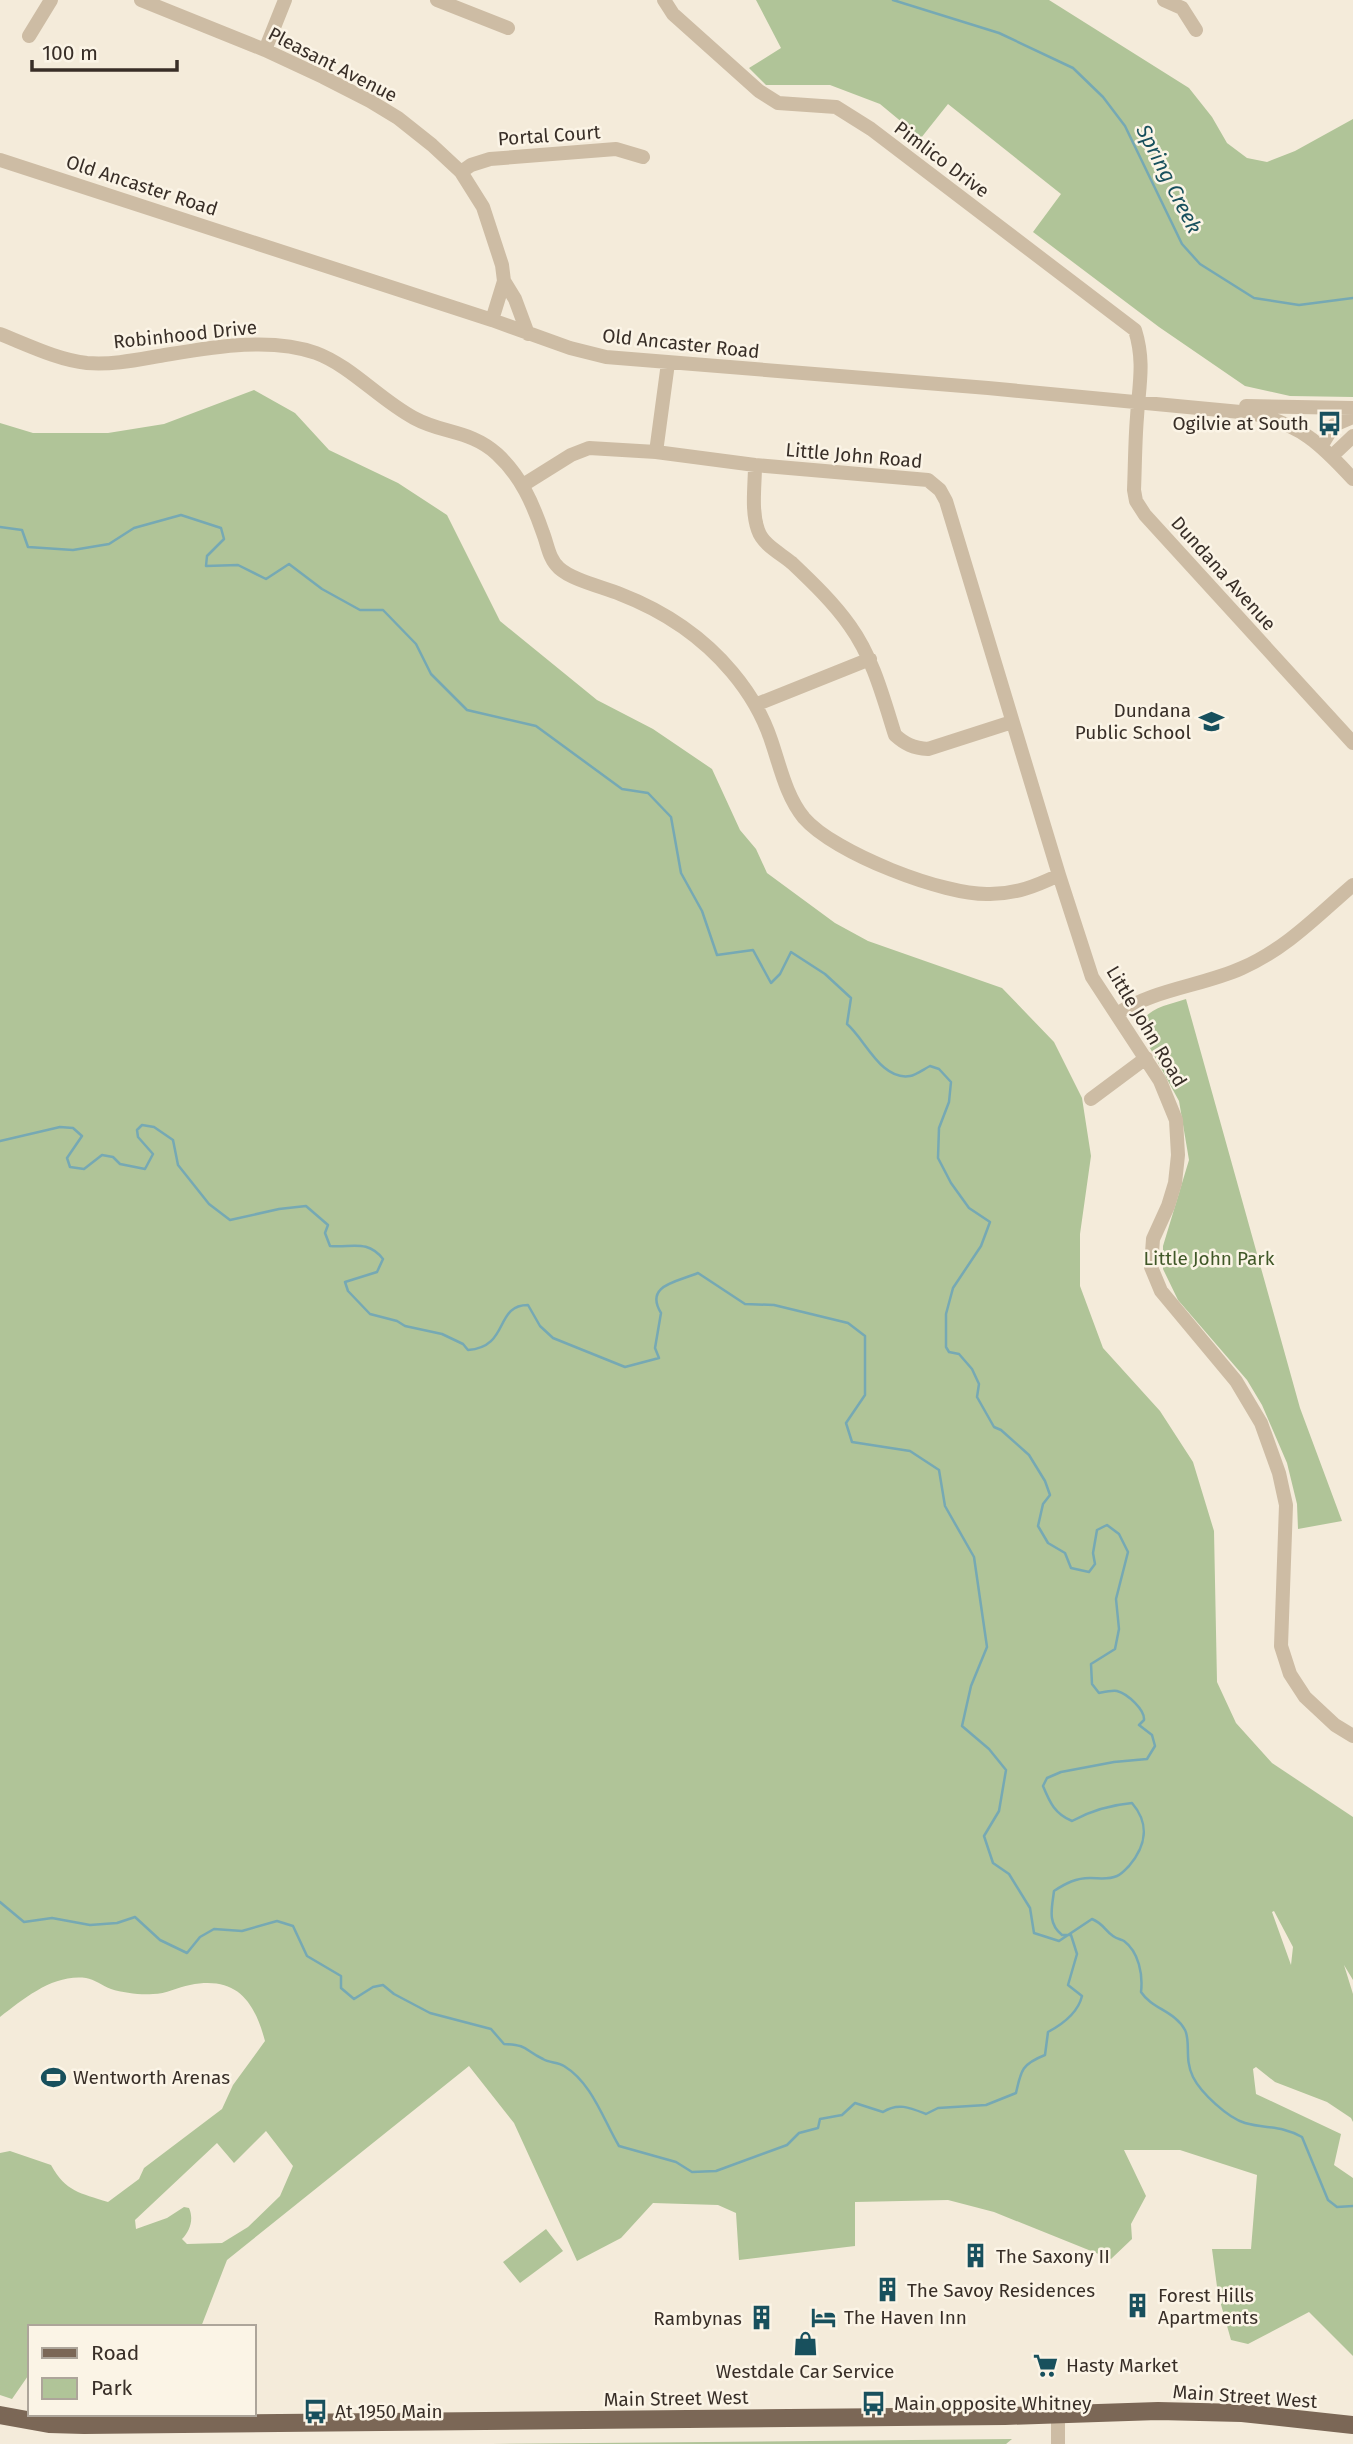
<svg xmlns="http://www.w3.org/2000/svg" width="1353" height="2444" viewBox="0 0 1353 2444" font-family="'Fira Sans',sans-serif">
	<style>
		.green { fill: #b0c498; fill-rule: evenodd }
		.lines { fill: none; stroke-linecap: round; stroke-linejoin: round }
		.stream { stroke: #76a9b4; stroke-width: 2.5 }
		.minor { stroke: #cdbca4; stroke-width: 14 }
		.major { stroke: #7b6756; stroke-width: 18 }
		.labels { text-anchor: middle; stroke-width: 5; stroke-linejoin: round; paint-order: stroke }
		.street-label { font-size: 19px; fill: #382e27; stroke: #fbf4e6 }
		.poi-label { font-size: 19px; fill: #382e27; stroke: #fbf4e6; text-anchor: start }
		.park-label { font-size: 19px; fill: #405828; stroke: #fbf4e6 }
		.water-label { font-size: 21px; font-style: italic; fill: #18505d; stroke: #fbf4e6 }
	</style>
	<rect width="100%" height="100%" fill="#f4ebda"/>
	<path class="green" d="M756,0H1049L1189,88L1212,117L1227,143L1247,158L1267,162L1295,151L1353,119V397L1290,396L1245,386L1159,327L1033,232L1061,194L948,104L921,138L880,104L830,85H766L749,68L781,48Z
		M254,390L295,413L329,450L398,483L447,515L500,621L597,700L653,729L712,769L740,830L756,849L767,873L835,923L868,941L1002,988L1054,1042L1082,1098L1091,1156L1080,1234V1286L1103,1348L1160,1411L1193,1462L1214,1531L1217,1682L1236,1723L1272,1763L1353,1817V1980L1344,1965L1353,1994V2122L1351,2118L1327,2102L1275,2082L1256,2067L1253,2069L1256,2094L1341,2134L1334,2165L1353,2178V2356L1309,2312L1248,2344L1231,2340L1218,2294L1212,2249H1251L1257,2175L1180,2150H1124L1146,2196L1131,2224L1132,2239L1111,2259L994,2212L948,2200L855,2202V2246L739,2260L736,2213L718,2205L653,2203L621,2238L577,2261L514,2123L469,2066L227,2260L201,2327H30V2373L12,2399L0,2395V2153L10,2151L51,2165C66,2192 80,2193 108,2202L139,2179L144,2168L222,2109L233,2085L265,2041C254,2000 236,1976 190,1985C178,1987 166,1994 153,1994C141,1995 123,1993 111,1989C103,1986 94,1979 86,1978C53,1974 25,1998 0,2017V423L33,433H108L164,424ZM1274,1911L1293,1947L1291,1965L1272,1912ZM266,2131L293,2166L280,2196L248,2227L222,2243L187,2244L182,2239C190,2231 194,2219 189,2208L184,2207L167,2218L136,2229L135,2220L217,2143L234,2163Z
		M1186,999L1300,1408L1342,1521L1298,1529L1297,1504L1287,1463L1262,1405L1247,1380L1178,1300L1163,1269V1246L1189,1160L1179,1101L1139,1028C1145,1008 1168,1005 1186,999Z
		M546,2229L563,2251L520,2283L503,2262Z
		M1012,2439L1006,2444H492Z"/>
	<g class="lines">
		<path class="stream" d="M893,0L999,33L1073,68L1103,97L1125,126L1182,244L1200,264L1254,298L1299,305L1353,298
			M0,527L22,530L28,547L73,550L109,544L134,528L181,515L221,528L224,539L207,556L206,566L238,565L266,579L289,564L322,589L360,610H383L416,644L431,674L467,710L536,726L622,789L648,793L671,817L681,873L702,911L717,955L753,950L771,983L780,974L791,952L825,974L851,998L847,1024C865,1039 881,1081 910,1076C916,1075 924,1069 930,1066L939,1069L951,1082L949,1102L939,1128L938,1158L951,1183L969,1208L990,1222L981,1246L953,1288L946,1314V1347L949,1352L959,1354L972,1369L979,1384L977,1397L994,1427L1001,1430L1029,1455L1045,1481L1050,1495L1043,1504L1038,1526L1048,1543L1065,1553L1071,1568L1089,1572L1095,1564L1093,1553L1097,1530L1107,1525L1119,1534L1128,1552L1116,1599L1119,1629L1115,1649L1091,1664L1092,1684L1099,1693C1104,1692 1112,1690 1117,1691C1128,1694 1145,1710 1144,1720L1139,1725L1152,1735L1155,1746L1147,1759L1114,1762L1061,1772L1047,1778L1043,1786C1050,1803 1055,1814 1072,1821C1092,1810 1110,1805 1132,1803C1150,1824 1146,1846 1129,1866C1125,1870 1122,1874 1117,1876C1108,1880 1099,1878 1090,1878C1076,1878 1066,1883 1054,1891C1052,1908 1047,1923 1062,1935H1071
			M0,1141L60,1127L73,1128L82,1136L67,1158L70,1167L84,1169L102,1155L113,1157L120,1164L145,1169L153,1154L138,1137L137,1130L142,1125L154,1127L173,1140L178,1165L209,1204L230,1220L279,1209L306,1206L328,1225L325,1233L330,1246C352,1248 367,1239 383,1259L377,1272L345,1282L348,1291L370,1314L397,1321L405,1326L442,1334L463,1344L468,1350C510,1347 494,1305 528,1305L540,1326L553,1338L625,1367L659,1358L655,1348L661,1313C644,1285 677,1282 698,1273L745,1304L774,1305L848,1323L865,1336V1395L846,1423L852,1442L910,1451L939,1470L945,1506L974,1557L987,1647L971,1686L962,1726L989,1749L1006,1770L999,1811L984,1836L993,1863L1009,1874L1030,1908L1034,1933L1059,1941L1092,1919C1104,1924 1104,1930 1113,1936C1117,1939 1120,1939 1124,1941C1139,1952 1143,1975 1141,1992C1152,2009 1175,2011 1185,2030C1191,2042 1184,2059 1193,2077C1201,2093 1228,2118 1245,2123C1266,2129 1281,2125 1302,2137L1328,2200L1337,2207L1353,2206
			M0,1902L24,1922L52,1918L90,1925L117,1923L135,1917L160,1940L187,1953L200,1937L214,1929L242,1931L277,1921L293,1926L307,1956L341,1976V1988L354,1999L373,1987L383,1985L394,1994L430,2013L491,2029L504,2044C529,2045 524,2050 543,2059C549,2063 558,2062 564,2066C592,2083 603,2119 619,2146L676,2162L692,2172L716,2171L787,2145L799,2133L818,2128L820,2119L842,2115L855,2103L883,2112C898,2102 911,2108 926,2114L938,2108L986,2105L1016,2093C1021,2070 1022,2064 1045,2055L1048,2032C1063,2024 1078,2013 1082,1996L1068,1985L1077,1954L1071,1935"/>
		<path class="minor" d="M141,0L265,50L323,77L370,101L398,118L432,145L461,172L483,207L502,265L504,281L515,299L528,334
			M437,0L508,28
			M664,0L673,14L759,91L778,103L836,107L871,129L1135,330C1145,362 1139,385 1137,417C1135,441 1135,466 1134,490L1136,501L1145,515L1353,743
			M1164,0L1182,8L1196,30
			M29,36L51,0
			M265,50L285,0
			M0,160L492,320L570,348L606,357L988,388L1251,413C1301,425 1319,442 1353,479
			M461,172L471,165L490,159L616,149L643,157
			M492,320L504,281
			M0,334C28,345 58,360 87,363C112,365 136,360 159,356C208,348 269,336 316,353C351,366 380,400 414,418C443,434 471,430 497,454C521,476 533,504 543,533C548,546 549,559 559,568C572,580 603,587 620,594C664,611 701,635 732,672C748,691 763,716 771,740C780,766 786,796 804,818C834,853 945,896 990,894C1016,894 1036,886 1059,875
			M1246,406L1353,408
			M1322,445L1334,425L1353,417
			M656,452L668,363
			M1332,456L1353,436
			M755,465C755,486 751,510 758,530C763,545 780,553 792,563C812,582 834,603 850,626C873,658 883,697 895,735C905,744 913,748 928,749L1012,722
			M523,485L571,455L589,448L656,452L755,465L928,480L940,490L946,501L1059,875L1092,977L1160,1081L1176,1120L1178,1155L1175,1183L1168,1206L1153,1239L1151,1267L1161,1291L1236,1381L1261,1423L1279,1473L1286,1505L1281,1646L1290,1674L1305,1697L1335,1725L1353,1736
			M755,705L870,659
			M1117,1014C1154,989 1202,986 1242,968C1286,949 1318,915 1353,885
			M1091,1099L1146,1058
			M1058,2415V2444"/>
		<path class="major" d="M0,2415L49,2424L84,2425L1005,2416L1158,2411L1242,2413L1353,2425"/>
	</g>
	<defs>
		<symbol id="bus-bare" viewBox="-9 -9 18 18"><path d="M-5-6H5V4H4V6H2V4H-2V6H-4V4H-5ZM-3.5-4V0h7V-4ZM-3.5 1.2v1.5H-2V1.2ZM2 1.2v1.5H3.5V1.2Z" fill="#18505d" stroke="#fbf4e6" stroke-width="2.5" paint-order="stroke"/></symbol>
		<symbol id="school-bare" viewBox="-9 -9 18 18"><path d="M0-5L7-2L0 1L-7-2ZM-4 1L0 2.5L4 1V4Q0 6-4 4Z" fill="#18505d" stroke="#fbf4e6" stroke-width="2.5" paint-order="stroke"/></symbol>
		<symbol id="stadium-bare" viewBox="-9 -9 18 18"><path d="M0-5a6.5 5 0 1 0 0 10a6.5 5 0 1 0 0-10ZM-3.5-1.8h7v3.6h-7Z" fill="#18505d" stroke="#fbf4e6" stroke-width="2.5" paint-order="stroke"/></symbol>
		<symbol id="building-bare" viewBox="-9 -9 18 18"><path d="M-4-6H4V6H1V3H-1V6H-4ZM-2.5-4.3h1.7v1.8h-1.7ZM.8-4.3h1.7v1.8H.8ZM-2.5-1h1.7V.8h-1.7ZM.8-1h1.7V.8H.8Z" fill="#18505d" stroke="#fbf4e6" stroke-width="2.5" paint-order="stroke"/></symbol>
		<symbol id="hotel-bare" viewBox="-9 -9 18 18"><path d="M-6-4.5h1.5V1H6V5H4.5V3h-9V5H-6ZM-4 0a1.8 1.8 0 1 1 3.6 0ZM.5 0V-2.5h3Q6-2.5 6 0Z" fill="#18505d" stroke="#fbf4e6" stroke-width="2.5" paint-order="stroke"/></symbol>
		<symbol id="shop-bare" viewBox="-9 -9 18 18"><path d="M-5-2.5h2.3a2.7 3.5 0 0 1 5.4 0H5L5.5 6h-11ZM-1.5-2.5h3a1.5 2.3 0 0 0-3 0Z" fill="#18505d" stroke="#fbf4e6" stroke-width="2.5" paint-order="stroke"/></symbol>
		<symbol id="supermarket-bare" viewBox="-9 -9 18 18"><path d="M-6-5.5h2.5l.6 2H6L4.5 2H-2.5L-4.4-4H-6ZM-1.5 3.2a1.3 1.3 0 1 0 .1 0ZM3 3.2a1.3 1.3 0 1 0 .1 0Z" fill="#18505d" stroke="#fbf4e6" stroke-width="2.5" paint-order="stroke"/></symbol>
	</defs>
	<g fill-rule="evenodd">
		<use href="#bus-bare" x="1312" y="406" width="35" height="35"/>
		<use href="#school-bare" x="1194" y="704" width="35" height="35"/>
		<use href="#stadium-bare" x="36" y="2060" width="35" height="35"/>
		<use href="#building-bare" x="958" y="2238" width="35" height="35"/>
		<use href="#building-bare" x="870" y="2272" width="35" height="35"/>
		<use href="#building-bare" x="1120" y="2288" width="35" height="35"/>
		<use href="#hotel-bare" x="806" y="2300" width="35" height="35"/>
		<use href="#building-bare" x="744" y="2300" width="35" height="35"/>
		<use href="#shop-bare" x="788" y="2326" width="35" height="35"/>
		<use href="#supermarket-bare" x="1028" y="2348" width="35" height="35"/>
		<use href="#bus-bare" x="856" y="2386" width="35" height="35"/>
		<use href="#bus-bare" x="298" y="2394" width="35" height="35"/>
	</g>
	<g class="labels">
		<g class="street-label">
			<text transform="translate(333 64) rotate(27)" y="7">Pleasant Avenue</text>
			<text transform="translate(549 135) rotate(-4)" y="7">Portal Court</text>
			<text transform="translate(942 159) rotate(37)" y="7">Pimlico Drive</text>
			<text transform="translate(142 185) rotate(18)" y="7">Old Ancaster Road</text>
			<text transform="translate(185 334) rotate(-6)" y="7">Robinhood Drive</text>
			<text transform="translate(681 343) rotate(6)" y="7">Old Ancaster Road</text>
			<text transform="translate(854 455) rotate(5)" y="7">Little John Road</text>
			<text transform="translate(1224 573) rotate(48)" y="7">Dundana Avenue</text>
			<text transform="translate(1147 1026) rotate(59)" y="7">Little John Road</text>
			<text transform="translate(1245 2396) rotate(4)" y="7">Main Street West</text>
			<text transform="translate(676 2398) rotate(-1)" y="7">Main Street West</text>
		</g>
		<g class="poi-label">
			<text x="1309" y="430" text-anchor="end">Ogilvie at South</text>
			<text x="1191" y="717" text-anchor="end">Dundana<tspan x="1191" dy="22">Public School</tspan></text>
			<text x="73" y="2084">Wentworth Arenas</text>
			<text x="996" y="2263">The Saxony II</text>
			<text x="907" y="2297">The Savoy Residences</text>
			<text x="1158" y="2302">Forest Hills<tspan x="1158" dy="22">Apartments</tspan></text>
			<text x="844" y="2324">The Haven Inn</text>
			<text x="742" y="2325" text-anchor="end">Rambynas</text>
			<text x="1066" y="2372">Hasty Market</text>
			<text x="805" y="2378" text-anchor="middle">Westdale Car Service</text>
			<text x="894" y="2410">Main opposite Whitney</text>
			<text x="335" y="2418">At 1950 Main</text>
		</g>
		<g class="park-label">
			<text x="1209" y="1265">Little John Park</text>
		</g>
		<g class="water-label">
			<text transform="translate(1169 179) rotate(63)" y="7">Spring Creek</text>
		</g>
	</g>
	<rect x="28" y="2325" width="228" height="91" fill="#fbf4e6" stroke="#ada59a" stroke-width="2"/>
	<rect x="42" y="2348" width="35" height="10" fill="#7b6756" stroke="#ada59a" stroke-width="2"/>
	<text x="91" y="2360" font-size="21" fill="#382e27">Road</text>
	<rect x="42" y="2378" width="35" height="21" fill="#b0c498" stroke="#ada59a" stroke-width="2"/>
	<text x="91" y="2395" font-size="21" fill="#382e27">Park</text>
	<path d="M32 60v10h145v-10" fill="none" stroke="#382e27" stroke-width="3.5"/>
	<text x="42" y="60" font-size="21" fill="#382e27" stroke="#fbf4e6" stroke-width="5" paint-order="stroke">100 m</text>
</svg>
